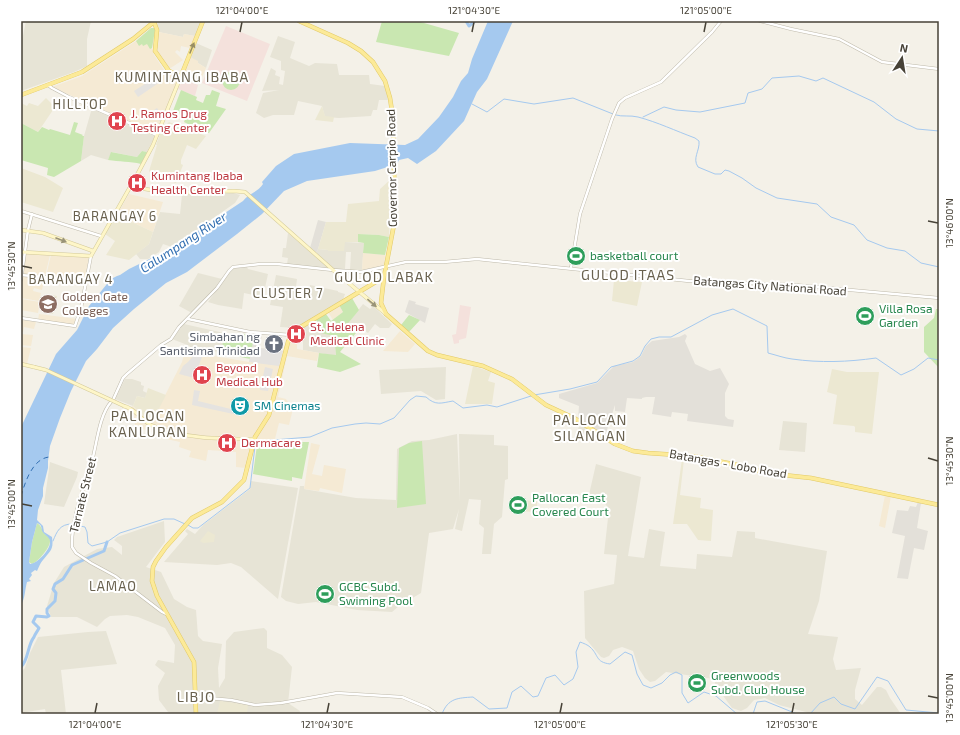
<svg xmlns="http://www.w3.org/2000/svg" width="960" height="735" viewBox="0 0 960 735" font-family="'Exo 2',sans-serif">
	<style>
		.residential { fill: #e7e4d6 }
		.commercial { fill: #f5ead4 }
		.industrial { fill: #e3e0d9 }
		.education { fill: #ece8d2 }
		.medical { fill: #f4e1dc }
		.green { fill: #c9e7b1 }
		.parking { fill: #e5e3e0 }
		.water { fill: #a5c9ef; fill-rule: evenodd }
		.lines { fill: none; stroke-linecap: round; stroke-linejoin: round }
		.stream { stroke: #a5c9ef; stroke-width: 1 }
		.river { stroke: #a5c9ef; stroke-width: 3 }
		.ferry { stroke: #316eb1; stroke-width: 1; stroke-dasharray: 5 4; stroke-linecap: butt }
		.tertiary-casing { stroke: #bfbaab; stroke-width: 3.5 }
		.secondary-casing { stroke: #d3c999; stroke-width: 4 }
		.primary-casing { stroke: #e2ca68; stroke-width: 4.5 }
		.tertiary { stroke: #fff; stroke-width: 2.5 }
		.secondary { stroke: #fef6c8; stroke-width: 3 }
		.primary { stroke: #fcea98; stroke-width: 3.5 }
		.secondary-bridge-casing { stroke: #d3c999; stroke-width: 4; stroke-linecap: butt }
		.secondary-bridge { stroke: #fef6c8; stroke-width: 3 }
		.oneway { fill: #988e63 }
		.oneway2 { fill: #999378 }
		.ticks { fill: none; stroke: #474237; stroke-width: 1.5 }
		.labels { text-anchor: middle; stroke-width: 4; stroke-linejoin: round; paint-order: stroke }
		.health-label { font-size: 12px; fill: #be3a42; stroke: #fff; text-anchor: start }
		.street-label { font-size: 12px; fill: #474237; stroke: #fff }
		.leisure-label { font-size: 12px; fill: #27864d; stroke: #fff; text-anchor: start }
		.education-label { font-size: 12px; fill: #785e54; stroke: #fff; text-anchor: start }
		.worship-label { font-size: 12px; fill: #5b616d; stroke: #fff; text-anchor: end }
		.culture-label { font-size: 12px; fill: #0d838f; stroke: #fff; text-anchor: start }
		.neighbourhood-label { font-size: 13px; letter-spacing: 1px; fill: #69614e; stroke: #fff }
		.water-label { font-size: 13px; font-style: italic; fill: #316eb1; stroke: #fff }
		.quarter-label { font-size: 14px; letter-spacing: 1px; fill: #69614e; stroke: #fff }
		.neatline { fill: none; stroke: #474237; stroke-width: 1.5 }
		.ticks-label { font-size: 10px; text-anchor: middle; fill: #474237 }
	</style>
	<rect width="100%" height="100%" fill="#f4f1e8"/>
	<path class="residential" d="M26,21H91L87,39V66L74,72L21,91V45Z
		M159,21H202L195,36L184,34L183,37L159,32L157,24Z
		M278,36L295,42L290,58L309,66L315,63L337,64L339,75H369L370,84L385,86L388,100H379L377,110H373L371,116L339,118L325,117L322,106L298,101L294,115H273L264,118L256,113L263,93L279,90L262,91L271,68L276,71L275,75L280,77L279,84L283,85L285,71L281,70V61L270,57Z
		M196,43L212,50L206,68L198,63L190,57Z
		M92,108L155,136L147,152L142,151L137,157L112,152L108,160L91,155L81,161L84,136Z
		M233,193L240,195L235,203L172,247L163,244L159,252L148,259H140L136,254L149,244L160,212L180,214L182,195Z
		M288,233L330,269L287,264L288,258L282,257L283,248H286Z
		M345,242L364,243L362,270H350L351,252H346L345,269H334L316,253L318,249L328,250Z
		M247,267L248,269L268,274L263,297L244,293L242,309L218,305L208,302L232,269Z
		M198,273L222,279L212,293L192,313L179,306Z
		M276,275L297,279L295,295L308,297L310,285L338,291V292L345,294L343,300L297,328L280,327L283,307L270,305Z
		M363,304L370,309L373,306L392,324L389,328H380L375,324L368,333L360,327L356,333L346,326Z
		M314,321L313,331L334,335L336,356L303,350V335L295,334L299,329Z
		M184,324L224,333L222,352L189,349L190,346L172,339Z
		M446,367L445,399L436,400L421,391L381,394L379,370Z
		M125,379H132L141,382V385L144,386L143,391L147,393L145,398L137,396L133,406L115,399Z
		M783,421L807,423L805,452L779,450Z
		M580,423L588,430L587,437L576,436Z
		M457,434L460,502L459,434L494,435V445L508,446V479L505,480L502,517L494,524L491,554H482L484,528L479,524L481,500L469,499L462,531L455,529L459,509L453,529L429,533L421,593L399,606L392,612L357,610L316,602L298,604L286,601L281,597L300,486H304V489L356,498L396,500L397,449L412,441L429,440Z
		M50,462L78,472L77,477L64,507L44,504Z
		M596,464L641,477L628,556L644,558L649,529L665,532L660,566L696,569L697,554L732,557L737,531L755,532V538L827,551L819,601L808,634L838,637L833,659L836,670L861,668L855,690V699L862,705L877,687H881L886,690L890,698L901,714H810L806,712L779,705L765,698L754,700L747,708L741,711L732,708L716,686L714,679L666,672L655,681L650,682L645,678L639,669L633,651L622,647L613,650L609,656L604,658L601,657L585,638L584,591L614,584L617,555L604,554L609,509L603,501L588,499Z
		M251,481L298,488L278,599L241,567L231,563L217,565L164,562L188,534L185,531L187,529L195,534L203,525L250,489Z
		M164,521L165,542L146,567L161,572L174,599L187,607L196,610L198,636L203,641L222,644L218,668L219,688L225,678L226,641L234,632L264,628L267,631V648L282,655L292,667L288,703L300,711L299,714H174L168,712L159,700L158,686L165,673L155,665L158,660L174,663L175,645L165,628L138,617L127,615L110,616L105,619L97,627L77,617H51L47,606L54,583L64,567L97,549L112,547L122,555V546L114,540L117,537Z
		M106,631L117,664L61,670L66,714H46L45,709L21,713V672L25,668L30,653L38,637L88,632Z"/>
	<path class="commercial" d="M151,28H154L155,33L152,48L154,55L164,70L178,78L159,128L150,131L52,87L82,76L136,41Z
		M159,32L183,37L184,34L195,36L190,48L181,46L180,52L177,50L175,52L183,60L169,69L158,52L157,45Z
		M190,57L198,61V63L206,68L200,82L183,75Z
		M129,194L163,202L153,232L117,215Z
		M26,253L50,255L45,276L23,274Z
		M363,253L385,255L384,266L362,270Z
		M51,255L89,257L85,280L46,276Z
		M22,276L45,278L42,290L34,288L33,291L41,293L39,301L21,298Z
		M21,299L40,302L38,313L21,310Z
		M339,305L343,312L333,320L328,312Z
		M39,314L77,319L75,325L38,320Z
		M21,320L36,322L34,329L24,327L23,332H21Z
		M400,331L415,344L408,352L383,351Z
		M21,334L33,335L31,346L21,345Z
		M288,339L297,340V349L319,353L317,361L287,356L278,397L286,399L293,409L289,425L279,423L275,439L256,440L251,442L246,468L236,467V452L208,450L206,461L189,457L191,451L179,447L180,442L162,438L163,433L152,431V432L143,429L142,433L135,432V419L128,412V408L133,406L147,419L152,421L182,362L185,351L249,362L252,347L283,351Z
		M21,347L31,348L27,364L21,363Z
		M311,443L320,445L312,474L322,476L324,465L346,469L342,493L320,488L319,491L304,489Z
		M885,495L891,496L885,528L879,526Z"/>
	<path class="industrial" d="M318,220L326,222L318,249L316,253L310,248Z
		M409,300L416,302L415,304L429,308L425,323L405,312Z
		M254,334L262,335L259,348L252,347Z
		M685,334L687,336L685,341L695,364L710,371L720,368L729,384L725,393V416L728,419L734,420L733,427L687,421L688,414L672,412L671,417L652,414L655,397H646L642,398V399L627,398L625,412L615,411V405L605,436L578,419L579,406L559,398V394L597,383L614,366L633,362L641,356L646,346L652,341L679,337Z
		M918,502L921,503L917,528L928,531L924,550L914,548L908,579L897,578L905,536L892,533L897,510L908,511L910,506L916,507Z"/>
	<path class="education" d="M46,98L55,107L38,132L21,123V103L27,106L29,103L38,106Z
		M322,106L325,116L334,117L333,122L315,120Z
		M169,122L206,136L196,149L187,145L181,160V164L183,165L176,183L152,175L149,171L157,145H156L164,124H167Z
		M21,168L45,177L63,188L53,212L21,202Z
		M391,179L389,237L379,235L358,234V242H345L344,251H328V250L318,249L326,222H346L348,204L379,201L380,189Z
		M117,215L153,232L149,244L129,260L106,255L115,241L105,234Z
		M614,280L642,282L637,306L612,301Z
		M51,295L57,296L53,314L43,313L44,306H41L42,300L50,301Z
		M473,366L491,372L488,381L495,383L492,404H465Z
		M832,369L847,372H879L872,434L855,432V427L854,426L833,424L837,395L827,392Z
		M148,388L166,395L152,422L147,419L133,406L137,396L145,398Z
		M682,459H684L680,495L701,498L700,508L713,510L711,541L698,540L687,524H673Z
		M515,500L537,501V512L515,511Z
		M208,531L215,535L214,542L203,543L200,541Z
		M220,701L248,705L247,714H217Z"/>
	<path class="medical" d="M226,26L270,44L247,101L202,83Z
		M183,79L198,85L195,96L178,89Z
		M460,305L471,307L466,338L459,340V343L454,344L452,335L456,334Z"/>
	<path class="green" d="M382,21H417L459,33L449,56L376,42Z
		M151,28H154L155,30L152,48L150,49L147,44L143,46L142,44L139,46L136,41Z
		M222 81a9 9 0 1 1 18 0a9 9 0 1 1-18 0Z
		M181,90L197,97L196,100L203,103L206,95H210L212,90L220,93L216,106L226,109L209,133H206L184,122L188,112L184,110L181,114L173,111Z
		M74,122L78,123L75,132L83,135L82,136H84L81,161L54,177L47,175L48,168L21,160V123L38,132L42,127L49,130L50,129L70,135Z
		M142,151L147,152L141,164C130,161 119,162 108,160L111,152L137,157Z
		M358,234L379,235L389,237L385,255L363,253L364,243L358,242Z
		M352,298L359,310L346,326L356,333L340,352L361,364L340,372L317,367L319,353L336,355L334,336L312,331L313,329L320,326L316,320L326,314L331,321L343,312L339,305Z
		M936,309H939V368L924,352V327L934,318Z
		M409,315L420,320L409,332L401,325Z
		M240,333L254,336L250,359L236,356V354L222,352L223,339L238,341Z
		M422,441L426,504L397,508L399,448L409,443Z
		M262,442H309L302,479L292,477V481L253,474L257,445Z
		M37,523C42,526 41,529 44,533C46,536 49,536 50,540C51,547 38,562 32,564L29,562L32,542Z"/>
	<path class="parking" d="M159,75L163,80L138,97L134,91Z
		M157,108L163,117L161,122L153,116L149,118L145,116Z
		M252,347L283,351L279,366L249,362Z
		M193,356L202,357L197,370L200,371L198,379L179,374L183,366L188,362Z
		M265,367L273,369L268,391L260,390Z
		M194,390L200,391L198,401L239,411L238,415L192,405Z"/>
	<path class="water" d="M488,21H513L487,79L477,92L464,121L436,151L417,164L408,158L399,160L397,164L375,171L307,181L284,191L262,214L237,234L187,272L166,283L134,309L113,328L97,349L86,361L71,391L60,418L50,446L48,461V468L43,488V496L38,510L37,520L43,526L44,532L52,537C54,550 50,551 43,560C40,563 39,567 37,571L35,570L31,573L32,575L29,579L31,581L27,582C25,589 25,599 21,605V427L56,354L77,330L89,306L111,279L117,276L120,275L129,269L172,248L243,201C248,194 258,192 263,184L262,182L276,166L294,154L350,143L405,145L418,139L439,117L453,97L461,81L468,73L472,59ZM37,523C42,525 41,527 42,531C44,535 49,536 50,541C51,549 38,563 30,564L29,562L32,542Z"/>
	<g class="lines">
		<path class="stream" d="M472,104L487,112L504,99L534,104L573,98L613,114
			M616,115C622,117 630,115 638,117C657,122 676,131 695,138L699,141C700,151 692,158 698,167L715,174H721L725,170L729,171L742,178L756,188L777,198L817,204L831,217L854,225L867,240L887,248L905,251L921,263L939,267
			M643,117L664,107L676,110L700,112L745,103L748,93L762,89L772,78L799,76L816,81L823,78L874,102L896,119L917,129L939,131
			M534,395L570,389L597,382L611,367L633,361L640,356L645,346L651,339L659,337H671L712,315L733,309L767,326L768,353C776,355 784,358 792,359C820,363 848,362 876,358L901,375L914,369L928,358L939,360
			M75,525L85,527L87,532L88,543L92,546L107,542L120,533L164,519H174L185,524
			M188,525L193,528H198L250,488L255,446L261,441L310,437L332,428L355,424L366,423L380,424L394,418L410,400L416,396L426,397C436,406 441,403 453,401L463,408L487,405L497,407L531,396
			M53,541C57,531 60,524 72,524
			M442,714C448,698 458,698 473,697L489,709L507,708L512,692L521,686L533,697L538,696L546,678L555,675L564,685L573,679L578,667L576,652L580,642C583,643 588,645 590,647C599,655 595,662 610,664L625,652L632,655L637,674L643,685L651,688L662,683L670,675L676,672L682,675V693L688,703L704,692L716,696L737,714
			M753,714L757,702L765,701L797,714
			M810,714L820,703L834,697L841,704L855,709L877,677L888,681L906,710L939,713"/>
		<path class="river" d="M466,21L469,26L475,21
			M21,667C29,659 27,646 34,637C35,634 37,632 39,628L33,622L36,616L47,617L49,616L47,613V609L55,601L56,593L53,589L55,584L63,579L72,565L104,551L107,542"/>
		<path class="ferry" d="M21,496C25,483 32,459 49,457"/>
		<defs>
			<path id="tertiary" d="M760,21L791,29L839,39L882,62L939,69
				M48,85L52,88L69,97L157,135
				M21,211L101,236
				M571,268L580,214L612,119L619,103L625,98L661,82L712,32L721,21
				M21,275L86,281
				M21,280L28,230L32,214
				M21,318L75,326L81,308L91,256
				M188,319L250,332L291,335
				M113,400L123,378L127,374L161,345L171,339L179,327L217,288L229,271L233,267L260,264H277L333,270L361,272L406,262H444L477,259L689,281L795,285L939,298
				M111,402C100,414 97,441 93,457C85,485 71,518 72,547L76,553L91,563L115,576L162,612L166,614
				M196,697L231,700L255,705L281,703L337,693L402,697L428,708L437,714"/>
			<path id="secondary" d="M149,132H156L159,129
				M130,188H139L169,193L234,191L245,192L333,270L386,314
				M21,230L43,233L93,251
				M21,252L91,256L138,173L153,145L181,76
				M21,364L34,367
				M124,406C136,409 141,420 151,425C182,439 221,439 254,439"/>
			<path id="primary" d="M299,21L348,43L361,51L373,62L385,81L390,98L393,118L395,219L384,277L381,303L386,314L428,351L437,355L483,366L512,379L546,405L574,418L615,444L633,451L648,453L692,456L743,466L765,473L811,478L939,505
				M154,22L157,30L155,51L169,71L181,76L203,21
				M21,95L82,72L133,39L155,21
				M196,714L194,662L157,596L152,581L153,567L156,561L166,547L192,518L222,502L244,480L255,437L269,415L288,342L291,335L299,328L384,277"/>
		</defs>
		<use href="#tertiary" class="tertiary-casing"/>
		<use href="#secondary" class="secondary-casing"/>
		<use href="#primary" class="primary-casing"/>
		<use href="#tertiary" class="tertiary"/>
		<use href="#secondary" class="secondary"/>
		<use href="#primary" class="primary"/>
		<defs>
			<path id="secondary-bridge" d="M34,367L46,370L124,406"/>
		</defs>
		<use href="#secondary-bridge" class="secondary-bridge-casing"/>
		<use href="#secondary-bridge" class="secondary-bridge"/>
	</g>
	<defs><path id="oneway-solid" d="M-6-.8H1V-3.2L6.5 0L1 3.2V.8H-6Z"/></defs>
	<use class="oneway" href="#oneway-solid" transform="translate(192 48) rotate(-68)"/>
	<g class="oneway2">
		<use href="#oneway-solid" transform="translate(61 240) rotate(21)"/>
		<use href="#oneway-solid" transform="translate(372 303) rotate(40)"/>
	</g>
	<path class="ticks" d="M240,32L242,22M472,32L474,22M704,32L706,22M928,221L938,223M22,266L32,268M928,458L938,461M22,504L32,506M928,696L938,698M95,713L97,703M327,713L329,703M560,713L562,703M792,713L794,703"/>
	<defs>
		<symbol id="hospital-disc" viewBox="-11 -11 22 22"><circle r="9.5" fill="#e0444e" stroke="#fff"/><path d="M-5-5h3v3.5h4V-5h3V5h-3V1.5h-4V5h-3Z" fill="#fff"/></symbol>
		<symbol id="stadium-disc" viewBox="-11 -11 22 22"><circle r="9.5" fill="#2e9e5b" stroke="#fff"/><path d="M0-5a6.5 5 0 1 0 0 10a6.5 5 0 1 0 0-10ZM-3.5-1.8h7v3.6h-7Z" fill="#fff"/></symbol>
		<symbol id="university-disc" viewBox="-11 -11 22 22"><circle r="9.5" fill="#8d6e63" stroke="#fff"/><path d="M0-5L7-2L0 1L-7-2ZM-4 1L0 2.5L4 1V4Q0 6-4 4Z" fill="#fff"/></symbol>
		<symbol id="church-disc" viewBox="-11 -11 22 22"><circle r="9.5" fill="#6b7280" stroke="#fff"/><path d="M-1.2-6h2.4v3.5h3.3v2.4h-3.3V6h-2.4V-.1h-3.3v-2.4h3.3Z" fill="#fff"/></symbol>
		<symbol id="theatre-disc" viewBox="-11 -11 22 22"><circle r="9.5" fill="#0f9aa8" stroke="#fff"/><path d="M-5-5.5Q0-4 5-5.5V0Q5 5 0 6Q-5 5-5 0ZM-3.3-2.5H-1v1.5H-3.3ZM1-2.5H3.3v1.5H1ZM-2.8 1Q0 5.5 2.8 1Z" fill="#fff"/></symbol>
	</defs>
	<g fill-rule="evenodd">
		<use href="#hospital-disc" x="106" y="110" width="22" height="22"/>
		<use href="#hospital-disc" x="126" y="172" width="22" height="22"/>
		<use href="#stadium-disc" x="565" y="245" width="22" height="22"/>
		<use href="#university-disc" x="37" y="293" width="22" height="22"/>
		<use href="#stadium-disc" x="854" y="305" width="22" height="22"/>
		<use href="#hospital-disc" x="285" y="323" width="22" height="22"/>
		<use href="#church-disc" x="263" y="333" width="22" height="22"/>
		<use href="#hospital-disc" x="191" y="364" width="22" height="22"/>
		<use href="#theatre-disc" x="229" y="395" width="22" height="22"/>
		<use href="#hospital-disc" x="216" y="432" width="22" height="22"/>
		<use href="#stadium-disc" x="507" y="494" width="22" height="22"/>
		<use href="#stadium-disc" x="314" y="583" width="22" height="22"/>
		<use href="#stadium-disc" x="686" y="672" width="22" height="22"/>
	</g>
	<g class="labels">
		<g class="health-label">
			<text x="131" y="118">J. Ramos Drug<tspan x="131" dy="14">Testing Center</tspan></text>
			<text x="151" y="180">Kumintang Ibaba<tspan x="151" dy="14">Health Center</tspan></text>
			<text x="310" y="331">St. Helena<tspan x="310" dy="14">Medical Clinic</tspan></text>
			<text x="216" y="372">Beyond<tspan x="216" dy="14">Medical Hub</tspan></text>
			<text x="241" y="447">Dermacare</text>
		</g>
		<g class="street-label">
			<text transform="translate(392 168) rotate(-91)" y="4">Governor Carpio Road</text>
			<text transform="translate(770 286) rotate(4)" y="4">Batangas City National Road</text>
			<text transform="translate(728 464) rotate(10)" y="4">Batangas - Lobo Road</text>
			<text transform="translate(83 495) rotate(-76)" y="4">Tarnate Street</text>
		</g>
		<g class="leisure-label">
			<text x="590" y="260">basketball court</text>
			<text x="879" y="313">Villa Rosa<tspan x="879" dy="14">Garden</tspan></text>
			<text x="532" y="502">Pallocan East<tspan x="532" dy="14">Covered Court</tspan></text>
			<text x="339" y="591">GCBC Subd.<tspan x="339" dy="14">Swiming Pool</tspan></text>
			<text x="711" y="680">Greenwoods<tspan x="711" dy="14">Subd. Club House</tspan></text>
		</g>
		<g class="education-label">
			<text x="62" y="301">Golden Gate<tspan x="62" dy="14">Colleges</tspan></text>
		</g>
		<g class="worship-label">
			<text x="260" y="341">Simbahan ng<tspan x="260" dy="14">Santisima Trinidad</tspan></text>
		</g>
		<g class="culture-label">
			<text x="254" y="410">SM Cinemas</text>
		</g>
		<g class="neighbourhood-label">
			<text x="80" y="109">HILLTOP</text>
			<text x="115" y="221">BARANGAY 6</text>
			<text x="71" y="284">BARANGAY 4</text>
			<text x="288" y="298">CLUSTER 7</text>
			<text x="113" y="591">LAMAO</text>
		</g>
		<g class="water-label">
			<text transform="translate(183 242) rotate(-33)" y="5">Calumpang River</text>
		</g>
		<g class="quarter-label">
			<text x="182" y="82">KUMINTANG IBABA</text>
			<text x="628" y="280">GULOD ITAAS</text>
			<text x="384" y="282">GULOD LABAK</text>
			<text x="148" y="421">PALLOCAN<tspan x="148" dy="16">KANLURAN</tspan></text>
			<text x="590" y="425">PALLOCAN<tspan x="590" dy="16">SILANGAN</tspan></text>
			<text x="196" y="702">LIBJO</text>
		</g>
	</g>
	<rect width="960" height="735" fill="none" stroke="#ffffff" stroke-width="44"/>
	<g transform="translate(902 58) rotate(12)" stroke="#ffffff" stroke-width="3" paint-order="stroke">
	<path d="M0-3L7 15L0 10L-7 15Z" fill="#474237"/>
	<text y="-6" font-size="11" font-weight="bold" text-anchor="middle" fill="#474237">N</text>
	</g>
	<rect x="22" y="22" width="916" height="691" class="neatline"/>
	<g class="ticks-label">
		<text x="242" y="14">121°04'00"E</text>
		<text x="474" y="14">121°04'30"E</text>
		<text x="706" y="14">121°05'00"E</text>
		<text transform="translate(949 223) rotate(-90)" y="4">13°46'00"N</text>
		<text transform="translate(11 266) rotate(-90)" y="4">13°45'30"N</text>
		<text transform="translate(949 461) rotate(-90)" y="4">13°45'30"N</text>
		<text transform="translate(11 504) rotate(-90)" y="4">13°45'00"N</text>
		<text transform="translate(949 698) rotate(-90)" y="4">13°45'00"N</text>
		<text x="95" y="728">121°04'00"E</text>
		<text x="327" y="728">121°04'30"E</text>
		<text x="560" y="728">121°05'00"E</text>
		<text x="792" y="728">121°05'30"E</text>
	</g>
</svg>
